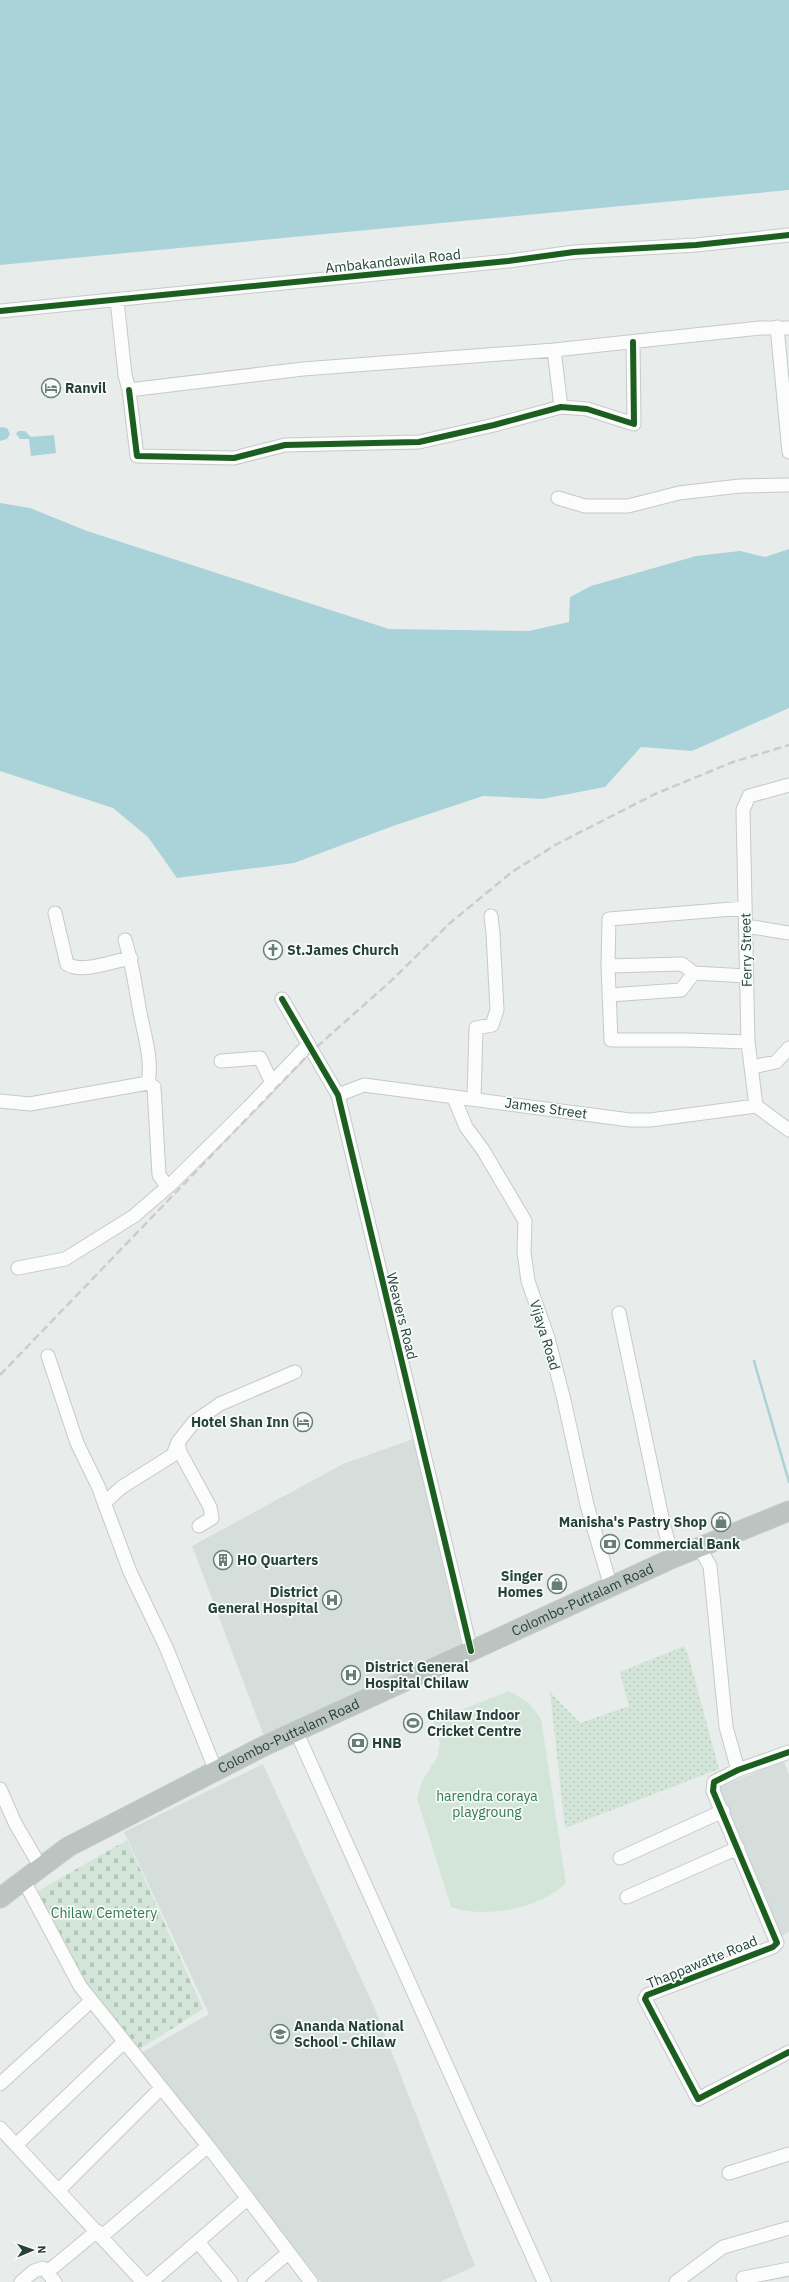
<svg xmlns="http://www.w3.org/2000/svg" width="789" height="2282" viewBox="0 0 789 2282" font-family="'IBM Plex Sans',sans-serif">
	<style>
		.built { fill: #d6dedb }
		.grass { fill: url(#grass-dots) }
		.cemetery { fill: url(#cemetery-stones) }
		.green { fill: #d2e5d8 }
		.water { fill: #aad2d9 }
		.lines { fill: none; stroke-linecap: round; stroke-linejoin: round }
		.stream { stroke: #aad2d9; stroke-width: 2.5 }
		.minor-casing { stroke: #c5cac8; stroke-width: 15 }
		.highway-casing { stroke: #c3cbc9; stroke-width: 21 }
		.minor { stroke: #fcfcfc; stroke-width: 13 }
		.highway { stroke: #bcc4c2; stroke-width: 19 }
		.rail { stroke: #c9cdcc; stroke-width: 2.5; stroke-dasharray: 8 4; stroke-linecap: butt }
		.cycleway-casing { stroke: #f7fbf9; stroke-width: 8 }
		.cycleway { stroke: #1b5e20; stroke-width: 6 }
		.labels { text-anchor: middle; stroke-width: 3.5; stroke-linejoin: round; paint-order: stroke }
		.street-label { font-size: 14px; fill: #254139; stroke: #f7fbf9 }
		.poi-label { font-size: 14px; font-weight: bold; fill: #254139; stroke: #f7fbf9; text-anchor: start }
		.park-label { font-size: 14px; fill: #30774c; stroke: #f7fbf9 }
	</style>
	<defs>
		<pattern id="grass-dots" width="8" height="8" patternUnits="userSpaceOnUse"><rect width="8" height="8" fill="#d2e5d8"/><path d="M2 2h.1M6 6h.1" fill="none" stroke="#b4c6ba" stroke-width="1.8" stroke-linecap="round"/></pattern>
		<pattern id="cemetery-stones" width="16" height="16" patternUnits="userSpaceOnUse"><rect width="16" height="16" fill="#d2e5d8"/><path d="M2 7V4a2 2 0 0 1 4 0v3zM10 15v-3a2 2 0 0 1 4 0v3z" fill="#b4c6ba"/></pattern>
	</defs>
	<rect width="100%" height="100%" fill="#e8edeb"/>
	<path class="built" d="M413,1439L464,1655L267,1744L192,1546L343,1464Z
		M784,1761L789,1775V1932L780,1937L717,1788Z
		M263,1764L375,2009L475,2266L440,2282H321L141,2053L209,2014L124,1832Z"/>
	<path class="grass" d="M684,1646L689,1658L719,1769L565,1828L550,1692L580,1723L629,1706L620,1672Z"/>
	<path class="cemetery" d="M127,1840L203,2009L135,2052L76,1969L33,1894Z"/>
	<path class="green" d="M509,1691L528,1702L541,1719L566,1883C540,1909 486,1919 451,1907L417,1798L422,1781L438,1756L440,1743L433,1721Z"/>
	<path class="water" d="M0,0H789V190L0,265Z
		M0,427L7,428L10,434L7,439L0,441Z
		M18,431H25L31,437L54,435L56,453L31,456L29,439H20L16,434Z
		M0,503L30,508L87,531L389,629L529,631L569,622L570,597L591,586L696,556L740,551L765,557L789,549V708L692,751L641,747L605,787L542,799L483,796L393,826L294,863L177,878L148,837L113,808L0,771Z"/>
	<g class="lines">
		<path class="stream" d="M754,1361L789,1482"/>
		<defs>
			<path id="minor" d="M117,300L125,375L129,390L303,369L554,350L760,328H789
				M0,311L508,261L574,252L696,245L789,235
				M777,327L789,452
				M554,350L561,407
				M129,390L137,456L234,458L285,445L419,442L494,425L561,407L587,409L634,424L633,342
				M558,498L585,506H628L679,493L740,486L789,485
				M789,785L749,796L743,810L748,1042L756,1106L789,1130
				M745,908L609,919L608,966L611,1040H687L748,1042
				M55,913L67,964C82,974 113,961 131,958
				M746,926L789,933
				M125,940C132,962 135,984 139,1007C143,1031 153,1059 148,1083
				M608,966L682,964L694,973L746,976
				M609,995L681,990L694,973
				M282,999L338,1095L471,1651
				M221,1061L260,1058L272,1083
				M752,1067L776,1062L789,1048
				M338,1095L364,1085L630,1120H650L756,1106
				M454,1098L466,1127L483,1150L525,1221L524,1252L528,1281L548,1338L564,1400L587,1505L611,1587
				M474,1099L476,1028L492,1025L497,1010L493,933L491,916
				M0,1101L30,1104L148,1083L154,1087L159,1175L164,1182L171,1184L249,1107L308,1045
				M18,1268L65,1259L134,1216L171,1184
				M619,1313L664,1527L673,1558
				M48,1356L77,1443L98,1486L130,1572L166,1647L216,1771
				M178,1442L180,1452L210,1507L212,1518L199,1526
				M104,1503L122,1487L173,1455L178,1442L194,1422L220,1404L295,1372
				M699,1547L710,1566L726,1727L738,1770
				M296,1731L544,2282
				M789,1752L738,1770L714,1782L713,1791L777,1943L773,1947L647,1995L645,1999L698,2099L789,2052
				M0,1789L15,1823L40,1866
				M620,1858L723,1811
				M23,1879L80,1986L208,2146L311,2282
				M627,1897L738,1848
				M0,2084L91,2001
				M0,2128L143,2282
				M16,2145L124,2042
				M729,2173L789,2154
				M59,2190L161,2088
				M102,2236L208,2146
				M198,2242L231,2282
				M46,2271L55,2282
				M743,2278L789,2269
				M21,2282L34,2271L43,2268L46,2271L51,2269L97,2231
				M151,2282L247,2199
				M254,2282L288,2253
				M676,2282L723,2247L789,2228"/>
			<g id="highway">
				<path id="s1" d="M0,1898L68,1847L262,1747L673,1558L789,1511"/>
			</g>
		</defs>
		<use href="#minor" class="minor-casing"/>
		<use href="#highway" class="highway-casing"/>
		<use href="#minor" class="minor"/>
		<use href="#highway" class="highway"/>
		<path class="rail" d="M0,1375L311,1052L392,980L450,923L512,872L557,844L655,794L733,762L789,745"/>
		<defs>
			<path id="cycleway" d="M0,311L508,261L574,252L696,245L789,235
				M129,390L137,456L234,458L285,445L419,442L494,425L561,407L587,409L634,424L633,342
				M282,999L338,1095L471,1651
				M789,1752L738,1770L714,1782L713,1791L777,1943L773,1947L647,1995L645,1999L698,2099L789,2052"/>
		</defs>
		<use href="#cycleway" class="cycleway-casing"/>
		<use href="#cycleway" class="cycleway"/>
	</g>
	<defs>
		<symbol id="hotel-ring" viewBox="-11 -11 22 22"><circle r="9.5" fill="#f7fbf9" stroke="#697d77" stroke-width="1.5"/><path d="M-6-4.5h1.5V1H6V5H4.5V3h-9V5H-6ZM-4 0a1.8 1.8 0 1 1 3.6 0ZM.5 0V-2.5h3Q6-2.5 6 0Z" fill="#697d77"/></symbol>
		<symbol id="church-ring" viewBox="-11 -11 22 22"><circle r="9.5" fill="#f7fbf9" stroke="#697d77" stroke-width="1.5"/><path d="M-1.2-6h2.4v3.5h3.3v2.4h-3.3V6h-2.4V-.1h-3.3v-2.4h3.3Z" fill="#697d77"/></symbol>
		<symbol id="shop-ring" viewBox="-11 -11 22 22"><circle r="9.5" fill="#f7fbf9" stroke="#697d77" stroke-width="1.5"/><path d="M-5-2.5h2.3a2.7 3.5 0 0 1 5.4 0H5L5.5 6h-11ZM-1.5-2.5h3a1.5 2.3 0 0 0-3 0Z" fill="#697d77"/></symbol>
		<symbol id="bank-ring" viewBox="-11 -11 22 22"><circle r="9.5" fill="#f7fbf9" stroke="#697d77" stroke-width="1.5"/><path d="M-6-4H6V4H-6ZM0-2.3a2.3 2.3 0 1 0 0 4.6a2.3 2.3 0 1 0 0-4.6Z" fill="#697d77"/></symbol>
		<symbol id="building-ring" viewBox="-11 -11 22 22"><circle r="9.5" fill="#f7fbf9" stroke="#697d77" stroke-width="1.5"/><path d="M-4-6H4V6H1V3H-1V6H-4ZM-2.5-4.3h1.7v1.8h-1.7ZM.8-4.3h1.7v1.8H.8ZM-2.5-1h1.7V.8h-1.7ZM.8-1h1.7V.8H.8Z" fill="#697d77"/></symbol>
		<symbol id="hospital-ring" viewBox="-11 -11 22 22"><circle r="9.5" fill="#f7fbf9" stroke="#697d77" stroke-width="1.5"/><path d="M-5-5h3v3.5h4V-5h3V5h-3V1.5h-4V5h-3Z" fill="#697d77"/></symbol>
		<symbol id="stadium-ring" viewBox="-11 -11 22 22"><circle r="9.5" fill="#f7fbf9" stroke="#697d77" stroke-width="1.5"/><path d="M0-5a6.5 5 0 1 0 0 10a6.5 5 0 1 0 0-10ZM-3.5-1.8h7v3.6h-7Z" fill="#697d77"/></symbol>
		<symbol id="school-ring" viewBox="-11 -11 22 22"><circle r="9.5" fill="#f7fbf9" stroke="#697d77" stroke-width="1.5"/><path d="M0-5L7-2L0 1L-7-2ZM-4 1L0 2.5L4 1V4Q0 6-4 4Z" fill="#697d77"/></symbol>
	</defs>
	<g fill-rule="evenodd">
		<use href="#hotel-ring" x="40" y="377" width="22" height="22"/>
		<use href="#church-ring" x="262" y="939" width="22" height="22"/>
		<use href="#hotel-ring" x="292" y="1411" width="22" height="22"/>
		<use href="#shop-ring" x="710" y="1511" width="22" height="22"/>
		<use href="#bank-ring" x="599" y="1533" width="22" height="22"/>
		<use href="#building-ring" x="212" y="1549" width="22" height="22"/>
		<use href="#shop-ring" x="546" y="1573" width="22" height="22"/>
		<use href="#hospital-ring" x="321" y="1589" width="22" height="22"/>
		<use href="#hospital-ring" x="340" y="1664" width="22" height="22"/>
		<use href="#stadium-ring" x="402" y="1712" width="22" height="22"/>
		<use href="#bank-ring" x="347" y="1732" width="22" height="22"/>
		<use href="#school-ring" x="269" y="2023" width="22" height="22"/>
	</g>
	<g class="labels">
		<g class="street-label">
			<text transform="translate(393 261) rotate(-6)" y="5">Ambakandawila Road</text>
			<text transform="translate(746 950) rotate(-91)" y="5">Ferry Street</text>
			<text transform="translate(546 1108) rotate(8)" y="5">James Street</text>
			<text transform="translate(402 1316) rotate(76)" y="5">Weavers Road</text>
			<text transform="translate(545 1335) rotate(73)" y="5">Vijaya Road</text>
			<text dy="5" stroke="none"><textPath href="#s1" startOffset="656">Colombo-Puttalam Road</textPath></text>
			<text dy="5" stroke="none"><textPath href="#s1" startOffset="332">Colombo-Puttalam Road</textPath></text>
			<text transform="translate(702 1962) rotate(-22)" y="5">Thappawatte Road</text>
		</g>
		<g class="poi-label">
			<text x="65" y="393">Ranvil</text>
			<text x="287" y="955">St.James Church</text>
			<text x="289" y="1427" text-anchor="end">Hotel Shan Inn</text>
			<text x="707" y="1527" text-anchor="end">Manisha's Pastry Shop</text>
			<text x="624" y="1549">Commercial Bank</text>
			<text x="237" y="1565">HO Quarters</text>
			<text x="543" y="1581" text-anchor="end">Singer<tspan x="543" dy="16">Homes</tspan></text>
			<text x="318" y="1597" text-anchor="end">District<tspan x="318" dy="16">General Hospital</tspan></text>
			<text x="365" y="1672">District General<tspan x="365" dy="16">Hospital Chilaw</tspan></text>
			<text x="427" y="1720">Chilaw Indoor<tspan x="427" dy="16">Cricket Centre</tspan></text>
			<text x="372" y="1748">HNB</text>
			<text x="294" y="2031">Ananda National<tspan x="294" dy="16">School - Chilaw</tspan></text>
		</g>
		<g class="park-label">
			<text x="487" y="1801">harendra coraya<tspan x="487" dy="16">playgroung</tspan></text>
			<text x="104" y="1918">Chilaw Cemetery</text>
		</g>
	</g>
	<g transform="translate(32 2250) rotate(88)" stroke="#f7fbf9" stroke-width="3" paint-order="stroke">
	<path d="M0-3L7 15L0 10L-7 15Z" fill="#254139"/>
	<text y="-6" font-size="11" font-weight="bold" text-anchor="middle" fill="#254139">N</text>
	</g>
</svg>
